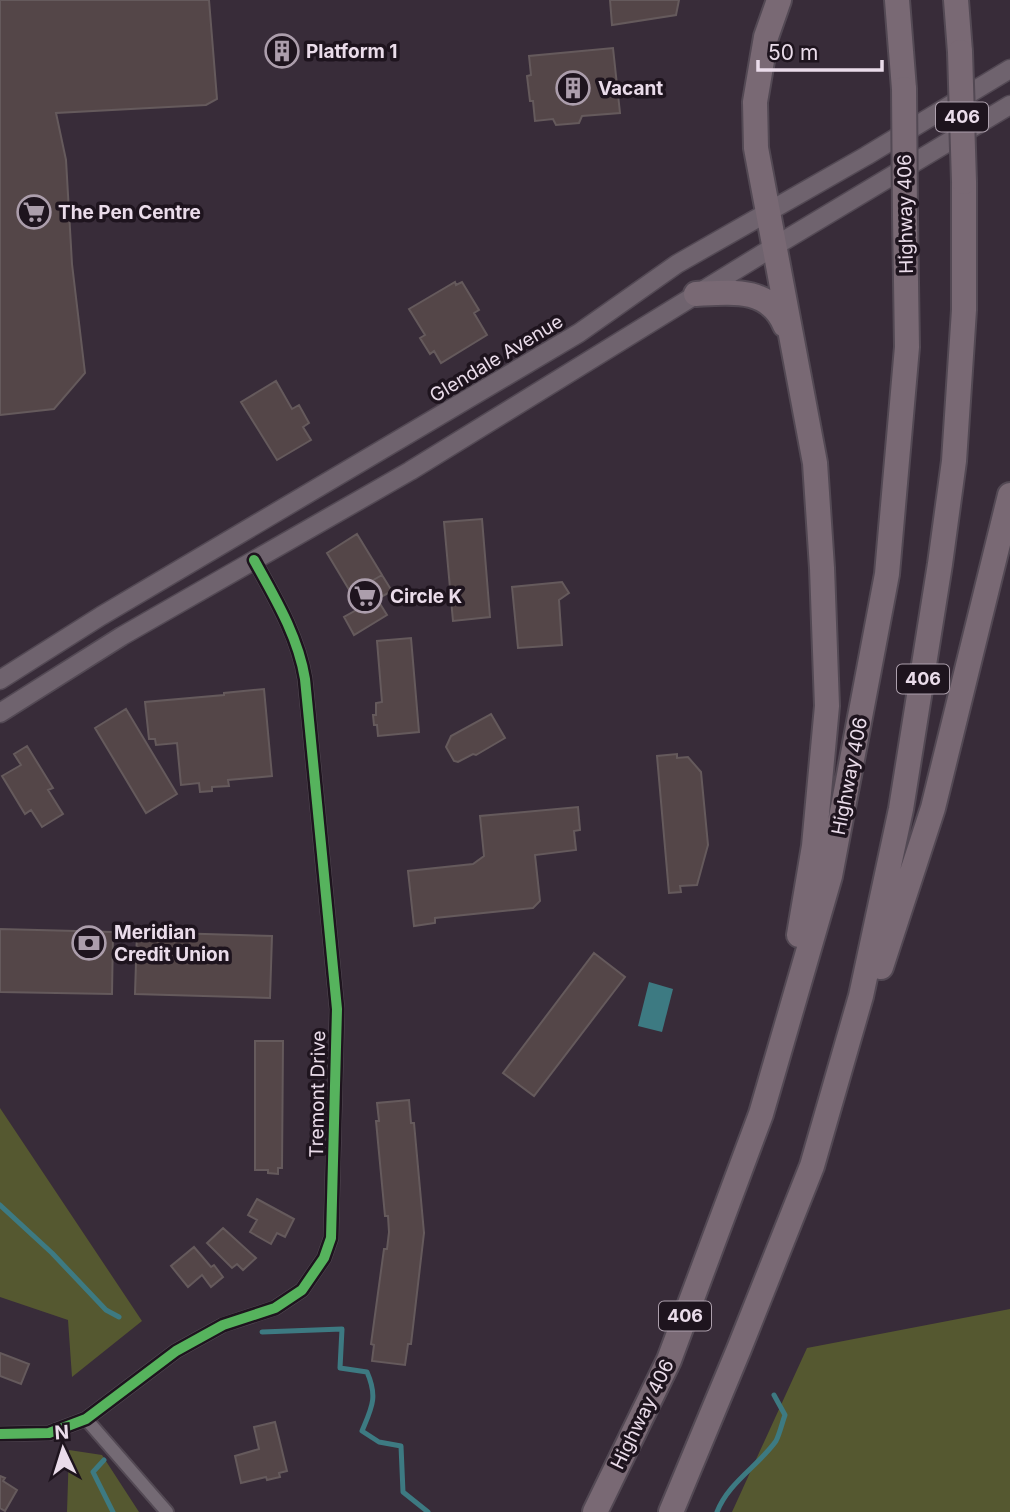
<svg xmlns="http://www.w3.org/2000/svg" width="1010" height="1512" viewBox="0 0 1010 1512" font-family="Inter,sans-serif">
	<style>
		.forest { fill: #555830 }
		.water { fill: #3d7a82 }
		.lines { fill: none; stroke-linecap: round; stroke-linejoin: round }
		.stream { stroke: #3d7a82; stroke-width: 5 }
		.building { fill: #544648; stroke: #655a5c; stroke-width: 2 }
		.minor-casing { stroke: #534954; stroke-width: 16 }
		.secondary-casing { stroke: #534954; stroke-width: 21 }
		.motorway-casing { stroke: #534954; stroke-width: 28 }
		.minor { stroke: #746a74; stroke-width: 12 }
		.secondary { stroke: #6f636e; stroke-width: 18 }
		.motorway { stroke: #796974; stroke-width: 24 }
		.motorway-bridge-casing { stroke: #534954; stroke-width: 28; stroke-linecap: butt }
		.motorway-bridge { stroke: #796974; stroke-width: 24 }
		.cycleway-casing { stroke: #1e141e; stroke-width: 15 }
		.cycleway { stroke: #56b35d; stroke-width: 10 }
		.labels { text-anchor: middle; stroke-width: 7; stroke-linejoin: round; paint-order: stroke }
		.shield { fill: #1e141e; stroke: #ada0ad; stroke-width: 2 }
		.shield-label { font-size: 18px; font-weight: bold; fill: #eadcea }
		.poi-label { font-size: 19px; font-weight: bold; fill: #eadcea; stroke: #1e141e; text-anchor: start }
		.street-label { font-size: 19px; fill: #eadcea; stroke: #1e141e }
	</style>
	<rect width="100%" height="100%" fill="#382c39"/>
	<path class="forest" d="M0,1108L142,1321L72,1377L68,1320L0,1297Z
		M1010,1309V1512H732L807,1348Z
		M69,1450L102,1455L139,1512H67Z"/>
	<path class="water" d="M649,982L673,989L662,1032L638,1026Z"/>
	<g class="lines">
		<path class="stream" d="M0,1205L52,1253L106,1310L119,1317
			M262,1332L342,1329L340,1368L367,1372C378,1397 372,1407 362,1431L379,1442L401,1446L403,1492L428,1512
			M104,1460L93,1472L113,1512
			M717,1512C728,1483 758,1466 776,1441C780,1433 782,1423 785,1415L774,1395"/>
	</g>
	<path class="building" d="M0,0H209L217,99L206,105L56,113L66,160L72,264L85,373L54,409L0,415Z
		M610,0H679L676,15L612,25Z
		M613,48L620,113L582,116L579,123L556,125L553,119L535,121L533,101H530L527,76L531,75L529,56Z
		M455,282L456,285L462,282L479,310L474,313L487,335L441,363L434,351L430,354L420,338L425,335L409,309Z
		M276,381L292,409L299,405L309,423L303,427L311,440L277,460L241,402Z
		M482,519L490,617L453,621L444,522Z
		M357,534L382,575L351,593L327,553Z
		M382,575L392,591L377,599L387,615L354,635L344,617L360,608L351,593Z
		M562,582L569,593L559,600L562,645L518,648L512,587Z
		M411,638L419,732L378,736L377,725H374L373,715H376V703L382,702L377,641Z
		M264,689L272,776L228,780L229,786L212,787V791L200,792L199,783L181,785L177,743L156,745L155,739H149L145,702L224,695V693Z
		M126,709L177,794L146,813L95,728Z
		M491,714L505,738L476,755L473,754L458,762L454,761L446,747L451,736Z
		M27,746L53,788L48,790L63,814L42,827L31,810L25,814L2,776L21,765L14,754Z
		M677,754V758L688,757L701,772L708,845L697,885L680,886L681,892L669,893L657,756Z
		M578,807L580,830L574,831L576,850L535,855L540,901L533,908L435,918V923L414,926L408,871L473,864L484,856L480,816Z
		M0,929L113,932L112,994L0,992Z
		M137,932L272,936L270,998L135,994Z
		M594,953L625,977L534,1096L503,1073Z
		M255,1041H283L282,1168H278V1174L268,1173V1170H255Z
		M409,1100L411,1123H414L424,1233L411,1344H408L405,1365L372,1361L374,1345L371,1344L384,1249H387L389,1232L388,1216H385L376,1121H379L377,1103Z
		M257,1199L294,1219L285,1237L277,1233L271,1244L250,1232L257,1220L248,1215Z
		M223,1228L256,1258L243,1270L237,1264L232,1268L207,1243Z
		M194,1247L211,1267L214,1265L223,1277L211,1287L202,1275L188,1287L171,1266Z
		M0,1353L29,1364L21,1384L0,1376Z
		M275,1422L287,1471L279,1473L280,1477L267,1480L266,1477L241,1483L235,1456L259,1449L254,1427Z
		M0,1476L5,1478L3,1481L17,1490L5,1511L0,1508Z"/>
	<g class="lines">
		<defs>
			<path id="minor" d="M86,1419L167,1512
				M0,1434L49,1433L86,1419L176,1351L223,1325L275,1308L302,1290L324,1258L331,1238L337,1009L305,679C298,636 275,598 254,560"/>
			<path id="secondary" d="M0,680L101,616L579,333L677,264L866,156L1010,69
				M0,713L122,636L410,471L775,246L1010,105"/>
			<path id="motorway" d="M779,0L766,37L755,102L756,148L815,463L822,568L827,706L814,846L799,935
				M897,0L904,89
				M956,0L960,52
				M696,294C732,292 769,287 785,325
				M881,967L933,808L1010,495
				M595,1512L669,1360L761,1114L830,876L887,574L907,347L905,216
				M671,1512L739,1349L812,1166L861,996L901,809L940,564L954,461L964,310V182"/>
		</defs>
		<use href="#minor" class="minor-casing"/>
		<use href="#secondary" class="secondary-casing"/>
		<use href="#motorway" class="motorway-casing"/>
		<use href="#minor" class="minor"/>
		<use href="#secondary" class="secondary"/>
		<use href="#motorway" class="motorway"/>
		<defs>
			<path id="motorway-bridge" d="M960,52L964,182
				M904,89L905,216"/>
		</defs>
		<use href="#motorway-bridge" class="motorway-bridge-casing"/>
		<use href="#motorway-bridge" class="motorway-bridge"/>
		<defs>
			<path id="cycleway" d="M0,1434L49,1433L86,1419L176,1351L223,1325L275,1308L302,1290L324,1258L331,1238L337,1009L305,679C298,636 275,598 254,560"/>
		</defs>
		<use href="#cycleway" class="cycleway-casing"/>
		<use href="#cycleway" class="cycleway"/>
	</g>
	<defs>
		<symbol id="building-ring" viewBox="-11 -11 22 22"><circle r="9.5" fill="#1e141e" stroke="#ac9eac" stroke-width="1.5"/><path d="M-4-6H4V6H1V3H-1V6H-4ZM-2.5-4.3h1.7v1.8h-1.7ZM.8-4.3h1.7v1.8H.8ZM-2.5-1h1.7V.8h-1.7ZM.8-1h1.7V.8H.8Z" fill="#ac9eac"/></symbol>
		<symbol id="supermarket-ring" viewBox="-11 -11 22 22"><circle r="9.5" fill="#1e141e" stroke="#ac9eac" stroke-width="1.5"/><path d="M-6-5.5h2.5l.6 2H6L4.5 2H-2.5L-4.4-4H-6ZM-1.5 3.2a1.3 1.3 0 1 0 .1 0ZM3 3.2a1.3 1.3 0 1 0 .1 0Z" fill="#ac9eac"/></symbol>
		<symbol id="bank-ring" viewBox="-11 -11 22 22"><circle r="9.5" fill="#1e141e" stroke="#ac9eac" stroke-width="1.5"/><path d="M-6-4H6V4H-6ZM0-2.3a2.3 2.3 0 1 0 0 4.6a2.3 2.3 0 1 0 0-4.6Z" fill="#ac9eac"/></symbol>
	</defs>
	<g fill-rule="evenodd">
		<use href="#building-ring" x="263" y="32" width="38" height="38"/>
		<use href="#building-ring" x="554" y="69" width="38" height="38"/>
		<use href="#supermarket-ring" x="15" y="193" width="38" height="38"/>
		<use href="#supermarket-ring" x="346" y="577" width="38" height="38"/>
		<use href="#bank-ring" x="70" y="924" width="38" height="38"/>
	</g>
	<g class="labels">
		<g class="shield">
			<rect x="936" y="102.5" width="52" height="29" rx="5"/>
			<rect x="897" y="664.5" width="52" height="29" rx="5"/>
			<rect x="659" y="1301.5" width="52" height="29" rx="5"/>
		</g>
		<g class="shield-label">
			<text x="962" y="123">406</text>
			<text x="923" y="685">406</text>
			<text x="685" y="1322">406</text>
		</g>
		<g class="poi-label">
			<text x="306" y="58">Platform 1</text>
			<text x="598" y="95">Vacant</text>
			<text x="58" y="219">The Pen Centre</text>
			<text x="390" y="603">Circle K</text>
			<text x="114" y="939">Meridian<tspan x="114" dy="22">Credit Union</tspan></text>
		</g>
		<g class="street-label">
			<text transform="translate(905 214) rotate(-91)" y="7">Highway 406</text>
			<text transform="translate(496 358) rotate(-31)" y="7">Glendale Avenue</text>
			<text transform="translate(849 776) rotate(-79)" y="7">Highway 406</text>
			<text transform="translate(317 1094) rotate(-89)" y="7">Tremont Drive</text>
			<text transform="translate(642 1414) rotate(-64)" y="7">Highway 406</text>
		</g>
	</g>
	<g transform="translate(63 1449) rotate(356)" stroke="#1e141e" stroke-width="5" paint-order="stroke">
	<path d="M0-5L12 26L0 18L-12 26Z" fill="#eadcea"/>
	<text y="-10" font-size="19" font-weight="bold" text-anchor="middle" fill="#eadcea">N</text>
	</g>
	<path d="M758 60v10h124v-10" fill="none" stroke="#eadcea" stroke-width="3.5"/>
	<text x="768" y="60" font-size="21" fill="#eadcea" stroke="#1e141e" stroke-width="5" paint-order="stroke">50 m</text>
</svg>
